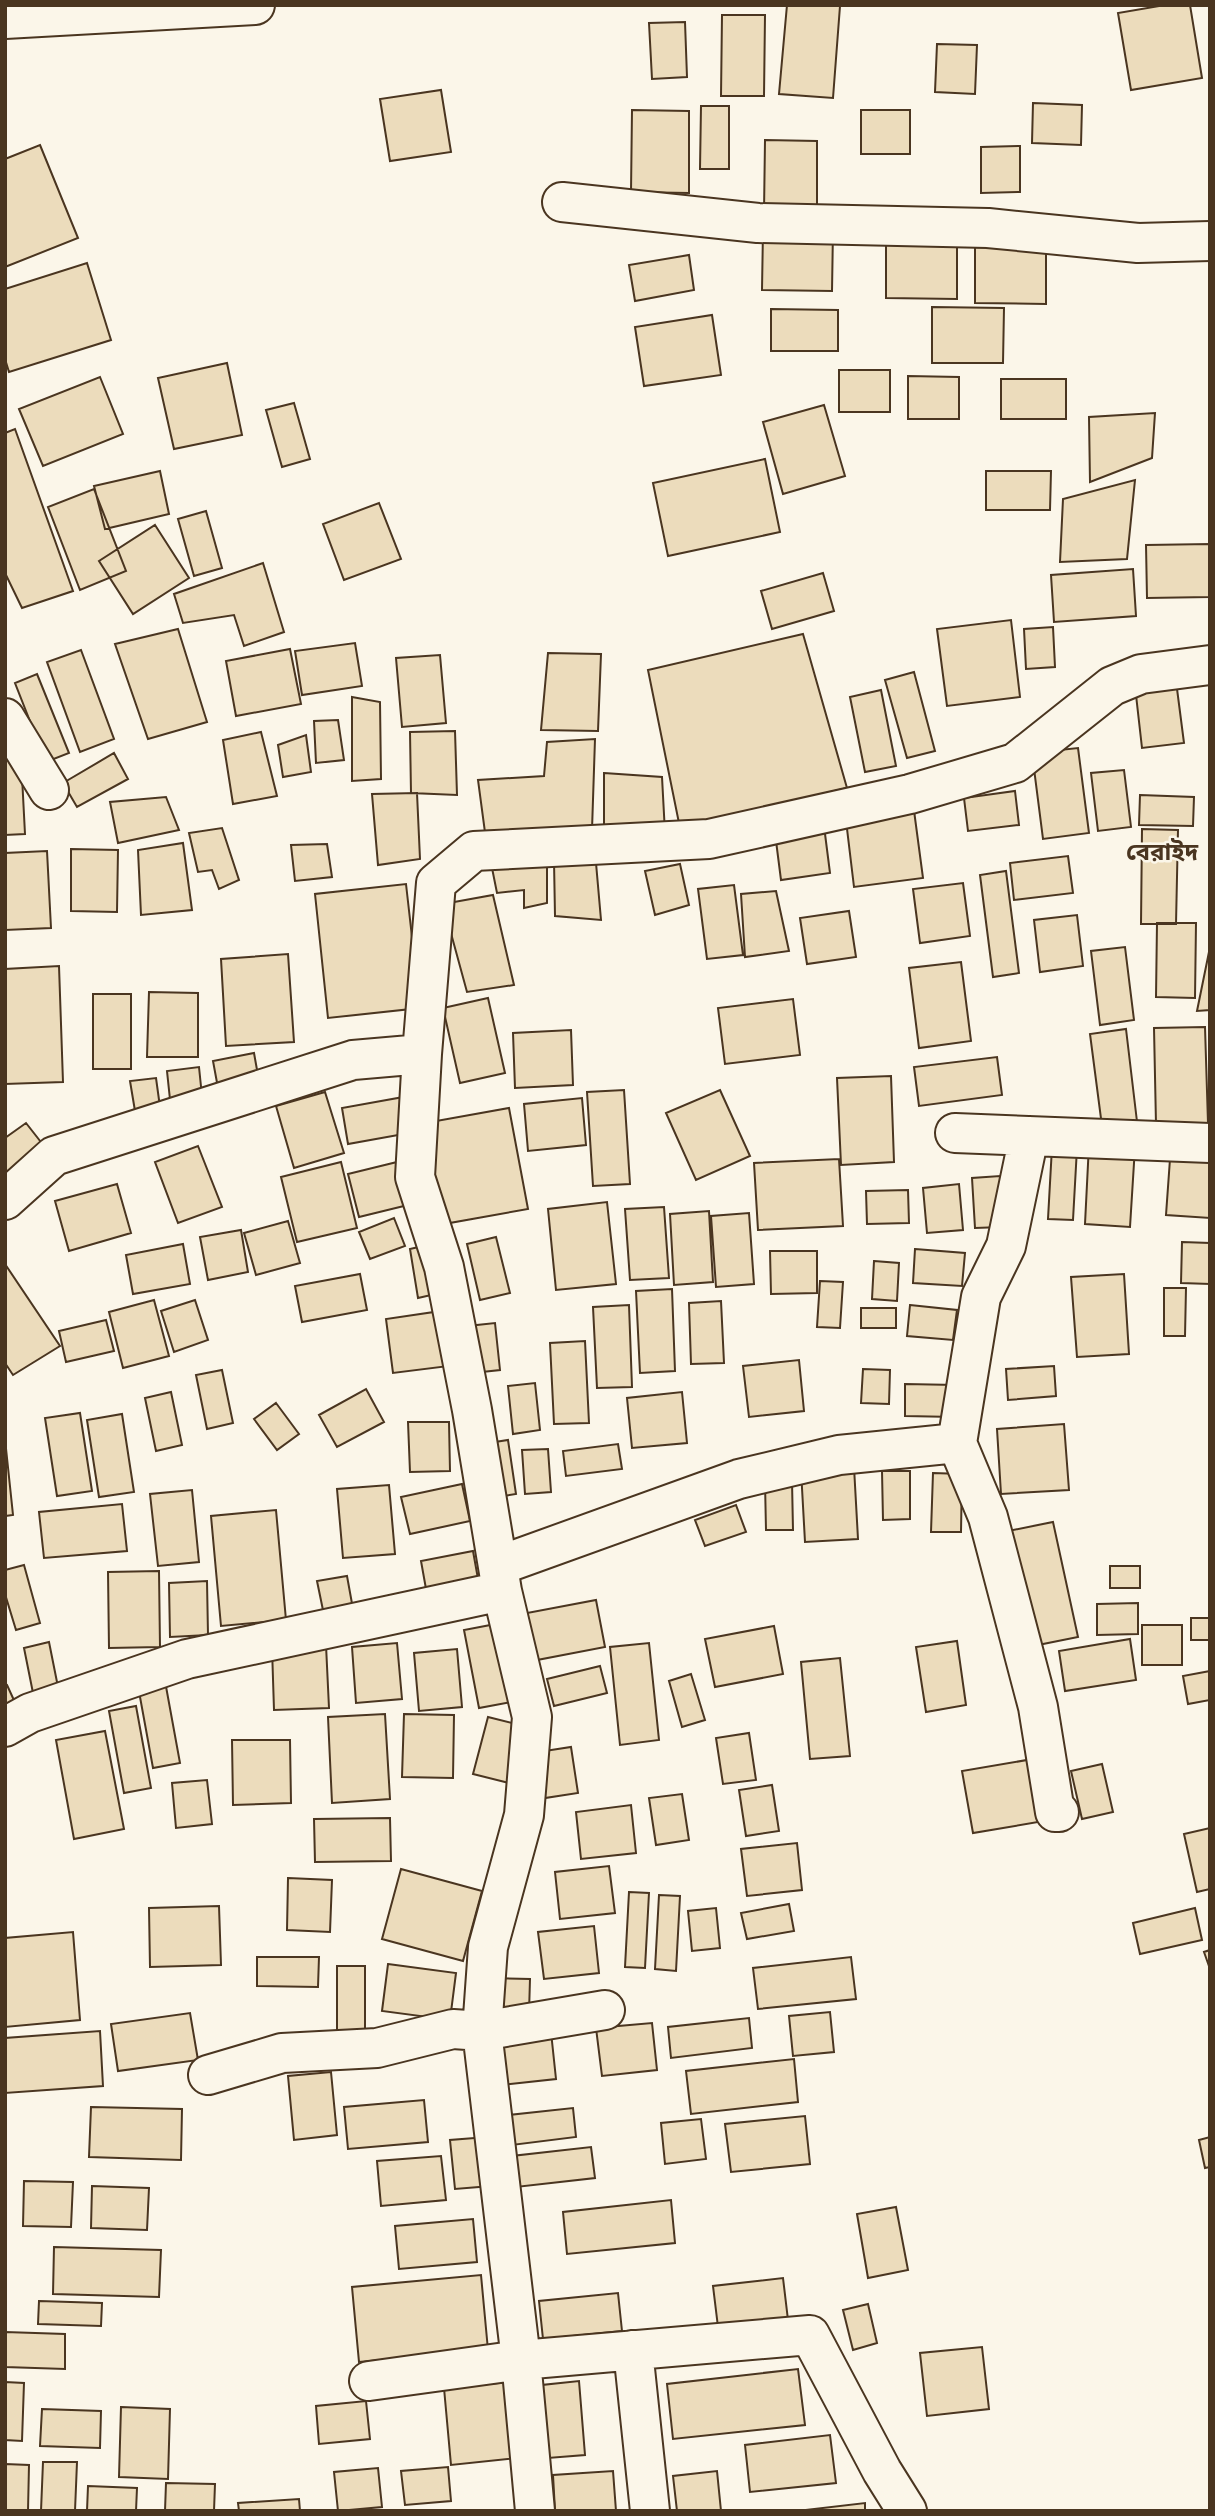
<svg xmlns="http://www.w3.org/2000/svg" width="1215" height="2516" viewBox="0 0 1215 2516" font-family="Overpass,'Noto Sans Bengali',sans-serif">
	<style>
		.building { fill: #ecdcbc; stroke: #4a3520; stroke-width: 2 }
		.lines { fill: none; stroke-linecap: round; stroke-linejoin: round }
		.minor-casing { stroke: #4a3520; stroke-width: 42 }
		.minor { stroke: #fbf6e9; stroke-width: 38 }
		.labels { text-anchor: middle; stroke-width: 5; stroke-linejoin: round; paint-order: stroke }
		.district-label { font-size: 24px; font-weight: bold; fill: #4a3520; stroke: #fbf6e9 }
	</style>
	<rect width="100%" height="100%" fill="#fbf6e9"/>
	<path class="building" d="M787,5L840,6L833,98L779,94Z
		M1165,5H1190L1202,78L1131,90L1118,13Z
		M722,15H765L764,96H721Z
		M685,22L687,77L652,79L649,23Z
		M937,44L977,45L975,94L935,92Z
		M441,90L451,152L390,161L380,99Z
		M1033,103L1082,105L1081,145L1032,143Z
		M701,106H729V169H700Z
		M632,110L689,111V193L631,192Z
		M861,110H910V154H861Z
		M765,140L817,141V213L764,212Z
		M40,145L78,238L5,267V159Z
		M1020,146V192L981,193V147Z
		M763,230H833L832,291L762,290Z
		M886,243H957V299L886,298Z
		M975,247L1046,248V304L975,303Z
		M689,255L694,290L635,301L629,265Z
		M87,263L111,340L9,372L5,359V289Z
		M932,307L1004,308L1003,363H932Z
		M771,309L838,310V351H771Z
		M712,315L721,375L644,386L635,327Z
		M227,363L242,435L174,449L158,378Z
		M839,370H890V412H839Z
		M908,376L959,377V419H908Z
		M100,377L123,434L43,466L19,409Z
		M1001,379H1066V419H1001Z
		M294,403L310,459L282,467L266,410Z
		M824,405L845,476L783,494L763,422Z
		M1155,413L1152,458L1090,482L1089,417Z
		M15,429L73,591L22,608L5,573V433Z
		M765,459L780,532L668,556L653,483Z
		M160,471L169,514L105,529L94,486Z
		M986,471H1051L1050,510H986Z
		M1135,480L1127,559L1060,562L1063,499Z
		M94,489L126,571L80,590L48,507Z
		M379,503L401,559L344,580L323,524Z
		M206,511L222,568L194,576L178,519Z
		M155,525L189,578L133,614L99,561Z
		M1210,544V597L1147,598L1146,545Z
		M263,563L284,632L244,646L234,615L183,623L174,594Z
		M1133,569L1136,616L1054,622L1051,575Z
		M823,573L834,611L772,629L761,591Z
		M1011,620L1020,697L947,706L937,629Z
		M1053,627L1055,667L1026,669L1024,629Z
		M178,629L207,722L148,739L115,644Z
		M803,634L847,788L680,828L648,670Z
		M355,643L362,686L302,695L295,651Z
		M290,649L301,704L236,716L226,661Z
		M81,650L114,739L80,752L47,662Z
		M548,653L601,654L598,731L541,730Z
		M440,655L446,723L402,727L396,658Z
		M914,672L935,751L907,758L885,680Z
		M37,674L69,753L46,762L15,683Z
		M1176,681L1184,743L1142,748L1135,686Z
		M881,690L896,766L865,772L850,697Z
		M352,697L380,702L381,779L352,781Z
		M338,720L344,760L316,763L314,721Z
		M455,731L457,795L411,793L410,732Z
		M261,732L277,796L233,804L223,740Z
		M306,735L311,772L283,777L278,745Z
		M595,739L592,830L486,840L478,780L544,776L547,742Z
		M1078,748L1089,833L1043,839L1032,753Z
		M114,753L128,779L77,807L63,783Z
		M21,757L25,834L5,835V758Z
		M1124,770L1131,827L1098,831L1091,773Z
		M604,773L662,777L665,833H604Z
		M1015,791L1019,825L968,831L964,798Z
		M417,793L420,859L378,865L372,794Z
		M1140,795L1194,797L1193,826L1139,825Z
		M166,797L179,830L118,843L110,802Z
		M913,803L923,878L854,887L845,812Z
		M824,826L830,873L781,880L775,833Z
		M222,828L239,880L219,889L212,870L198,872L189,833Z
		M1142,829L1178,830L1176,924H1141Z
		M183,843L192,910L141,915L138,850Z
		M327,844L332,877L295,881L291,845Z
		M71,849L118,850L117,912L71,911Z
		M47,851L51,928L5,930V853Z
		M1068,856L1073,893L1014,900L1010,863Z
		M490,858L547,860V903L524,908V890L497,893Z
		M554,861L596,863L601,920L555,916Z
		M680,864L689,905L655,915L645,871Z
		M1006,871L1019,973L993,977L980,875Z
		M963,883L970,936L920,943L913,889Z
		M406,884L420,1008L328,1018L315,894Z
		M734,885L743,955L707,959L698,889Z
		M776,891L789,951L745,957L741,894Z
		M493,895L514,985L467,992L443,904Z
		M849,911L856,957L807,964L800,918Z
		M1077,915L1083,966L1040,972L1034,920Z
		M1157,923H1196L1195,998L1156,997Z
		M1125,947L1134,1020L1100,1025L1091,951Z
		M1210,947V1010L1197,1011Z
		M288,954L294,1042L226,1046L221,959Z
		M961,962L971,1041L919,1048L909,968Z
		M59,966L63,1082L5,1084V969Z
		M149,992L198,993V1057H147Z
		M93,994H131V1069H93Z
		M488,998L505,1073L460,1083L443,1008Z
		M793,999L800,1055L725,1064L718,1008Z
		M1205,1027L1208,1123L1156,1124L1154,1028Z
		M1126,1029L1138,1130L1103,1134L1090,1034Z
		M571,1030L573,1085L515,1088L513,1033Z
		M254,1053L259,1081L218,1088L213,1061Z
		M997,1057L1002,1095L919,1106L914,1067Z
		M199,1067L203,1106L171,1109L167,1071Z
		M891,1076L894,1162L841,1165L837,1078Z
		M156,1078L160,1107L135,1111L130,1081Z
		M624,1090L630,1184L593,1186L587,1092Z
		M720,1090L750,1156L696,1180L666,1113Z
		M325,1092L344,1153L294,1168L276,1106Z
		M409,1096L415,1132L348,1144L342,1108Z
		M582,1098L586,1145L528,1151L524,1104Z
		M509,1108L528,1209L444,1224L425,1123Z
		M26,1123L44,1146L5,1173V1138Z
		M1089,1144L1135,1147L1130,1227L1085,1224Z
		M1171,1145L1210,1148V1218L1166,1215Z
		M198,1146L222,1207L178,1223L155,1162Z
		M1052,1147L1077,1148L1073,1220L1048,1219Z
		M839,1159L843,1226L758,1230L754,1163Z
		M341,1162L357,1228L297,1242L281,1177Z
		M397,1162L408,1205L359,1217L348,1174Z
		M1000,1176L1002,1227L975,1228L972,1178Z
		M117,1184L131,1233L69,1251L55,1201Z
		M959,1184L963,1230L927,1233L923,1188Z
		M908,1190L909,1223L867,1224L866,1191Z
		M607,1202L616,1284L556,1290L548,1209Z
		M664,1207L669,1278L630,1280L625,1209Z
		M709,1211L713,1282L674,1285L670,1214Z
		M749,1213L754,1284L716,1287L711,1216Z
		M394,1218L405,1246L370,1259L359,1232Z
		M288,1221L300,1263L256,1275L244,1233Z
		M241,1230L248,1272L208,1280L200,1237Z
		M496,1237L510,1293L480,1300L467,1244Z
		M1182,1242L1210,1243V1284L1181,1283Z
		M183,1244L190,1284L133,1294L126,1255Z
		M431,1244L440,1293L418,1298L410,1249Z
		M915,1249L965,1253L962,1286L913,1283Z
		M770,1251H817V1293L771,1294Z
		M874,1261L899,1263L897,1301L872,1299Z
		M5,1264L60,1346L13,1375L5,1363Z
		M360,1274L367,1310L302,1322L295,1286Z
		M1124,1274L1129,1354L1077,1357L1071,1277Z
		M820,1281L843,1282L840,1328L817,1327Z
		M1164,1288H1186L1185,1336H1164Z
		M672,1289L675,1371L640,1373L636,1291Z
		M154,1300L169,1356L123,1368L109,1312Z
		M195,1300L208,1340L174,1352L161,1311Z
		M721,1301L724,1363L691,1364L689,1303Z
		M629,1305L632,1387L597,1388L593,1307Z
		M910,1305L957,1310L953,1340L907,1336Z
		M861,1308H896V1328H861Z
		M441,1311L449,1366L393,1373L386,1319Z
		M106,1320L114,1351L66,1362L59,1331Z
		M495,1323L500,1370L473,1373L468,1326Z
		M585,1341L589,1423L554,1424L550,1343Z
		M799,1360L804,1411L749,1417L743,1366Z
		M1054,1366L1056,1396L1008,1400L1006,1369Z
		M863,1369L890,1370L889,1404L861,1403Z
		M222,1370L233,1423L207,1429L196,1375Z
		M535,1383L540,1430L513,1434L508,1386Z
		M905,1384L956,1385L955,1417L905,1416Z
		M366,1389L384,1422L337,1447L319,1415Z
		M171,1392L182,1445L156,1451L145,1398Z
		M682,1392L687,1443L632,1448L627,1398Z
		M276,1403L299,1434L277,1450L254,1419Z
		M80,1413L92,1491L57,1496L45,1418Z
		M122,1414L134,1492L99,1497L87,1420Z
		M408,1422H449L450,1471L410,1472Z
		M1064,1424L1069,1490L1001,1494L997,1429Z
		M5,1439L13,1515L5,1516Z
		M508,1440L516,1494L491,1498L482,1444Z
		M618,1444L622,1469L566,1476L563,1451Z
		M548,1449L551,1492L525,1494L522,1450Z
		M854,1467L858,1539L805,1542L801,1470Z
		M882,1471H910V1519L883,1520Z
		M933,1473L962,1474L961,1532H931Z
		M792,1481L793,1530H766L765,1482Z
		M462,1484L470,1521L410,1534L401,1497Z
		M389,1485L395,1554L343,1558L337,1489Z
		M192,1490L199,1562L158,1566L150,1494Z
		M122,1504L127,1551L44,1558L39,1512Z
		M736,1505L746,1532L705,1546L695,1520Z
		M276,1510L286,1620L221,1626L211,1516Z
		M1053,1522L1078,1637L1033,1646L1008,1531Z
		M473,1551L480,1590L428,1600L421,1561Z
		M24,1565L40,1623L16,1630L5,1594V1570Z
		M1110,1566H1140V1588H1110Z
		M159,1571L160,1647L109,1648L108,1572Z
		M347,1576L353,1609L324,1615L317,1581Z
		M207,1581L208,1635L170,1637L169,1583Z
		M596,1600L605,1647L537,1660L527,1613Z
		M1138,1603V1634L1097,1635V1604Z
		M1191,1618H1210V1640H1191Z
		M501,1623L517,1701L479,1708L464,1630Z
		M1142,1625H1182V1665H1142Z
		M774,1626L783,1674L715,1687L705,1639Z
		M1130,1639L1136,1680L1065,1691L1059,1651Z
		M957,1641L966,1705L926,1712L916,1647Z
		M49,1642L58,1687L33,1693L24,1648Z
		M397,1643L402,1699L356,1703L352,1647Z
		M649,1643L659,1740L620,1745L610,1647Z
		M326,1645L329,1708L274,1710L272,1648Z
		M457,1649L462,1707L419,1711L414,1653Z
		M840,1658L850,1756L810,1759L801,1662Z
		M600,1666L607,1693L554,1706L547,1679Z
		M1210,1671V1700L1188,1704L1183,1676Z
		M691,1674L705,1720L682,1727L669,1681Z
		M165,1681L180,1763L153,1768L138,1686Z
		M7,1685L18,1709L5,1714V1686Z
		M136,1706L151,1788L124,1793L109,1711Z
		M385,1714L390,1799L332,1803L328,1717Z
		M404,1714L454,1715L453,1778L402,1777Z
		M488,1717L524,1726L509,1783L473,1774Z
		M105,1731L124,1829L74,1839L56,1740Z
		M749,1733L756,1780L723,1784L716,1738Z
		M232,1740H290L291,1803L233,1805Z
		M571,1747L578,1793L545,1798L538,1752Z
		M1033,1759L1044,1821L973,1833L962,1771Z
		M1102,1764L1113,1812L1082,1819L1071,1771Z
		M207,1780L212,1824L176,1828L172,1783Z
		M772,1785L779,1831L746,1836L739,1790Z
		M682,1794L689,1840L656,1845L649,1798Z
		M631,1805L636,1853L581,1859L576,1812Z
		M390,1818L391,1861L315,1862L314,1819Z
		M1210,1828V1889L1197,1892L1184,1834Z
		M797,1843L802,1890L747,1896L741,1849Z
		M609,1866L615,1913L560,1919L555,1872Z
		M401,1869L482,1891L463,1961L382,1939Z
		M288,1878L332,1880L330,1932L287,1930Z
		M629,1892L649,1893L645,1968L625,1967Z
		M659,1895L680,1896L676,1971L655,1969Z
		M789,1904L794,1931L747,1939L741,1913Z
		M219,1906L221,1965L150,1967L149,1908Z
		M716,1908L720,1948L692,1951L688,1911Z
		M1195,1908L1202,1940L1140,1954L1133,1923Z
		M594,1926L599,1973L544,1979L538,1932Z
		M73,1932L80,2020L5,2027V1938Z
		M1210,1950V1969L1204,1952Z
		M257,1957H319L318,1987L257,1986Z
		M851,1957L856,1999L758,2009L753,1968Z
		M388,1964L456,1973L450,2020L382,2011Z
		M337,1966H365V2032H337Z
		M491,1978L530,1979L529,2013L490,2012Z
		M830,2012L834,2052L793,2056L789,2016Z
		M190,2013L198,2060L118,2071L111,2024Z
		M749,2018L752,2048L671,2058L668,2027Z
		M652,2023L657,2070L602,2076L596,2028Z
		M100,2031L103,2086L5,2093V2038Z
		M551,2032L556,2079L501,2085L496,2037Z
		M794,2059L798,2102L691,2114L686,2071Z
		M331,2072L337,2135L294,2140L288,2076Z
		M424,2100L428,2142L348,2149L344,2107Z
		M91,2107L182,2109L181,2160L89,2157Z
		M573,2108L576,2137L512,2145L509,2115Z
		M805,2116L810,2164L731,2172L725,2124Z
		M701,2119L706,2159L665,2164L661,2123Z
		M487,2137L491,2186L455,2189L450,2140Z
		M1210,2137V2167L1205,2168L1199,2140Z
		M591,2147L595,2178L516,2187L512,2156Z
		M441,2156L446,2200L381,2206L377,2161Z
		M24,2181L73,2182L71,2227L23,2226Z
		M92,2186L149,2188L147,2230L91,2228Z
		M671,2200L675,2243L567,2254L563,2212Z
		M896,2207L908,2270L868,2278L857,2214Z
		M473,2219L477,2262L399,2269L395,2226Z
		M54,2247L161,2250L159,2297L53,2294Z
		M481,2275L488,2350L359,2362L352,2287Z
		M783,2278L788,2320L718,2327L713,2286Z
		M618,2293L622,2331L543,2339L539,2301Z
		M39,2301L102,2303L101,2326L38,2324Z
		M868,2304L877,2343L853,2350L843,2310Z
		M5,2332L65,2334V2369L5,2367Z
		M982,2347L989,2409L927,2416L920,2353Z
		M798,2369L805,2425L673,2439L667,2384Z
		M579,2381L585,2455L548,2458L542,2385Z
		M5,2382L24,2383L22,2441L5,2440Z
		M510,2382L517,2458L451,2465L444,2388Z
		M366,2401L370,2439L319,2444L316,2406Z
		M121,2407L170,2409L168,2479L119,2477Z
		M42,2409L101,2411L100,2448L40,2446Z
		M830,2435L836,2483L750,2492L745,2445Z
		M43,2462H77L75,2511H41Z
		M5,2464L29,2465L28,2511H5Z
		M448,2467L451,2501L405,2505L401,2471Z
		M378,2468L382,2507L338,2511L334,2472Z
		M613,2471L616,2511H555L553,2475Z
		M717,2471L721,2511H677L673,2476Z
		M166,2483L215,2484L214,2511H165Z
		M88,2486L137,2488L136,2511H87Z
		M299,2499L300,2511H239L238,2503Z
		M865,2503V2511H797Z"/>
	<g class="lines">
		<defs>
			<path id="minor" d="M5,19L255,5
				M562,202L758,223L988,228L1138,243L1210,241
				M5,718L49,790
				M955,1133L1210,1143
				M1029,1136L1006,1246L981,1297L957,1443L988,1517L1038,1707L1055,1812H1059
				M5,1200L54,1156L353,1060L422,1054
				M498,1566L739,1479L839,1455L957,1443
				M5,1727L30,1713L187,1659L502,1591
				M208,2075L282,2053L377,2048L453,2029L482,2031L605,2010
				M633,2350L650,2511
				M369,2381L521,2360L810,2335L882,2471L907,2511
				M535,2511L521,2360L482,2031L488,1947L524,1815L532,1717L502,1591L472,1410L444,1267L415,1177L422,1054L436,883L474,851L709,839L910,794L1015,763L1112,686L1141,674L1210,665"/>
		</defs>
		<use href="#minor" class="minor-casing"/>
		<use href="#minor" class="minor"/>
	</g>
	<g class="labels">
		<g class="district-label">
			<text x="1162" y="860">বেরাইদ</text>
		</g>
	</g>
	<rect width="1215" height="2516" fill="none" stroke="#4a3520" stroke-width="14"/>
</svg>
